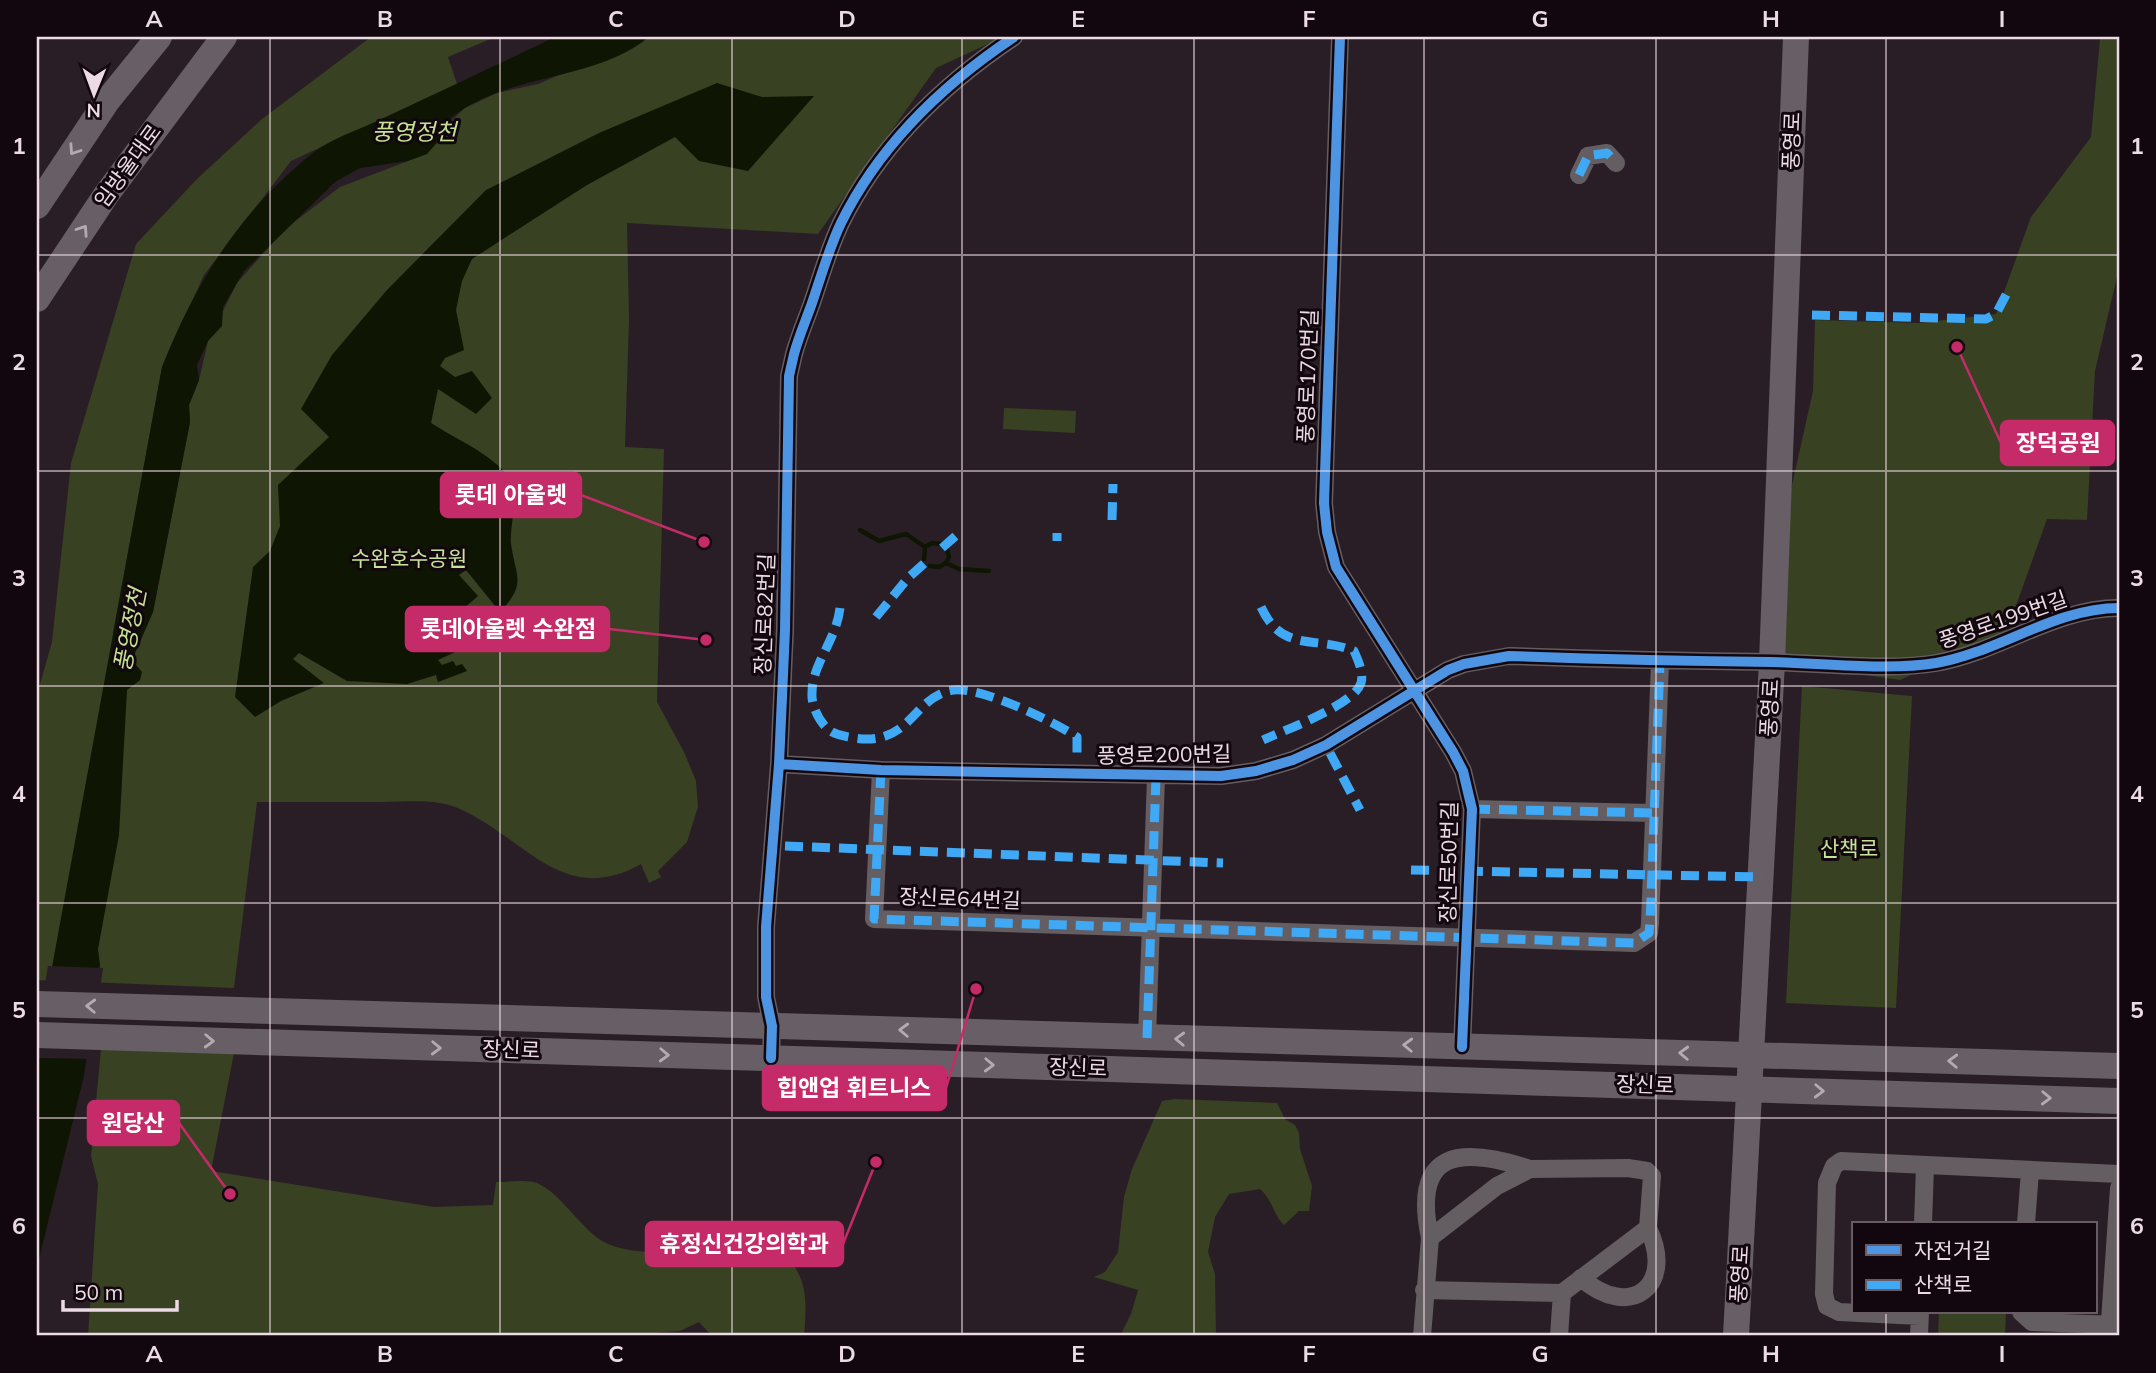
<svg xmlns="http://www.w3.org/2000/svg" width="2156" height="1373" viewBox="0 0 2156 1373" font-family="Mulish,'Noto Sans KR',sans-serif">
	<style>
		.green { fill: #384122 }
		.water { fill: #0f1503 }
		.pier { fill: #2a1e26 }
		.lines { fill: none; stroke-linecap: round; stroke-linejoin: round }
		.stream { stroke: #0f1503; stroke-width: 4.5 }
		.street { stroke: #645e62; stroke-width: 18 }
		.secondary { stroke: #675f65; stroke-width: 26 }
		.quiet { stroke: #3fa9f5; stroke-width: 9; stroke-dasharray: 18 9; stroke-linecap: butt }
		.cycleway-casing { stroke: #12070e; stroke-width: 15 }
		.cycleway { stroke: #4d94e3; stroke-width: 10 }
		.oneway { stroke: #b7a9b1 }
		.grid { fill: none; stroke: #ecdae4; stroke-width: 2; stroke-opacity: 0.55 }
		.labels { text-anchor: middle; stroke-width: 6; stroke-linejoin: round; paint-order: stroke }
		.street-label { font-size: 21px; fill: #ecdae4; stroke: #12070e }
		.park-label { font-size: 21px; fill: #c7e496; stroke: #12070e }
		.water-label { font-size: 23px; font-style: italic; fill: #c5e194; stroke: #12070e }
		.leader { fill: none; stroke: #c62b69; stroke-width: 2.5 }
		.callout-dot { fill: #c62b69; stroke: #12070e; stroke-width: 2.5 }
		.callout { fill: #c62b69; stroke: #c62b69; stroke-width: 2.5 }
		.callout-label { font-size: 23px; text-anchor: middle; font-weight: bold; fill: #fff }
		.neatline { fill: none; stroke: #ecdae4; stroke-width: 2.5 }
		.grid-label { font-size: 23px; text-anchor: middle; font-weight: bold; fill: #ecdae4 }
	</style>
	<rect width="100%" height="100%" fill="#2a1e26"/>
	<path class="green" d="M371,37H495L448,57L457,84L291,161L204,275L162,367L113,633L136,650L153,612L190,422L189,405L199,380L208,341L237,283L285,229L340,187L408,161L465,108L497,93L538,84L649,37H1003L936,68L818,234L627,223L629,319L625,447L664,449L657,702L684,752L696,781L698,807L687,842L658,871L661,877L649,883L641,864C563,908 525,838 460,809C436,798 407,802 381,802C340,802 298,802 257,802L234,988L37,980V695L52,642L71,463L136,244L197,179L262,119Z
		M2119,37V268L2095,371L2087,520L2047,519L2007,631L1900,680L1773,662L1784,521L1813,391L1815,320L1919,323L1996,314L2031,217L2091,137L2100,39Z
		M1004,408L1076,411L1075,433L1003,429Z
		M1802,686L1912,696L1896,1008L1786,1003Z
		M235,1048L211,1171L434,1207L493,1205L496,1182C508,1182 529,1179 539,1184C563,1195 584,1234 608,1244C658,1264 722,1240 773,1239C806,1276 808,1288 804,1336H712L699,1322L680,1331L620,1336H88L98,1184L91,1156L101,1049Z
		M1175,1099L1277,1103L1285,1119L1295,1125L1299,1133L1300,1149L1312,1186L1309,1211H1299L1284,1225C1273,1214 1272,1199 1260,1189L1229,1194L1215,1217L1208,1252L1215,1274L1216,1336H1120L1131,1314L1138,1290L1094,1277L1105,1272L1118,1252L1124,1197L1132,1169L1162,1101Z
		M1939,1312H2006L2005,1336H1938Z"/>
	<path class="water" d="M555,37H649C590,85 496,71 441,127L442,137L427,154L408,161L360,168L335,182L244,271L223,307L222,326L208,341L197,365L199,380L189,405L190,422L153,612L132,660L142,672L140,680L127,690L119,835L98,949L100,965L84,1076L37,1267V1049L162,367C196,281 241,210 314,152C334,137 364,128 386,117C443,90 499,64 555,37Z
		M717,83L762,97L814,96L748,171L699,161L675,137L587,185L472,259L462,281L456,310L464,350L445,358L440,366L455,377L472,371L492,398L476,414L438,389L431,423C465,445 514,462 523,506L513,510C513,521 510,534 511,544C516,578 527,583 500,612L466,570L459,575L478,596L455,616L466,647L438,660L442,665L453,661L456,666L462,664L467,671L438,682L436,675L407,684L347,681L299,653L293,659L324,683L281,701L255,717L235,697L253,567L270,551L280,526L278,485L329,437L301,409L332,355L387,290L486,190L599,133Z"/>
	<path class="pier" d="M48,966L103,968L90,1059L37,1058V1030Z"/>
	<g class="lines">
		<path class="stream" d="M860,530L879,541L906,534L925,547L924,559
			M925,547L932,543L942,544
			M946,547L949,557L946,563
			M930,566L939,567L946,563L959,569L989,571"/>
		<path class="street" d="M1340,37L1324,503L1327,532L1336,567L1453,752L1463,771L1472,809L1462,1047
			M1579,175L1588,156L1607,153L1616,163
			M779,764L881,770L1221,776L1256,771L1293,760L1326,745L1448,670L1464,664L1509,656C1597,659 1684,661 1771,662C1820,663 1889,671 1936,663C1999,652 2055,608 2119,608
			M881,770L874,919L1634,943L1649,933L1650,923L1660,662
			M1472,809L1654,813
			M1147,1038L1156,777
			M771,1058L772,1026L766,997V927L779,764L785,630L789,376L794,354C799,336 806,320 812,303C821,277 829,248 841,223C880,144 942,85 1014,37
			M1923,1224L1925,1166
			M2026,1224L2030,1171
			M1430,1238C1411,1149 1461,1146 1530,1169
			M1581,1278C1630,1321 1676,1286 1648,1228
			M1424,1290L1562,1293
			M2021,1312L2032,1322L2119,1325
			M1920,1316L1839,1312L1827,1306L1824,1294L1827,1183L1834,1166L1841,1161L2119,1174
			M1422,1336L1430,1238L1497,1186L1530,1169L1628,1168L1647,1171L1652,1176L1648,1228L1562,1293L1559,1336
			M1919,1336L1920,1312
			M2109,1336L2119,1188"/>
		<path class="secondary" d="M37,206L107,101L159,37
			M37,299L106,195L224,37
			M37,1004L2119,1066
			M37,1035L2119,1101
			M1736,1336L1772,662L1796,37"/>
		<path class="quiet" d="M1579,175L1588,156L1607,153L1616,163
			M1812,315L1986,319L1996,314L2007,293
			M1112,520L1113,484
			M1057,533V541
			M942,548L960,532
			M1261,607C1283,654 1315,635 1354,651C1358,660 1364,673 1361,683C1354,705 1285,730 1263,740
			M840,608C836,641 812,664 812,693C811,705 819,722 829,730C837,736 845,736 854,738C912,747 913,695 954,690C982,687 1053,721 1077,737V755
			M876,617L908,578L928,560
			M1330,753L1360,810
			M881,770L874,919L1634,943L1649,933L1650,923L1660,662
			M1472,809L1654,813
			M785,846L1223,863
			M1411,870L1762,877
			M1147,1038L1156,777"/>
		<defs>
			<path id="cycleway" d="M1340,37L1324,503L1327,532L1336,567L1453,752L1463,771L1472,809L1462,1047
				M779,764L881,770L1221,776L1256,771L1293,760L1326,745L1448,670L1464,664L1509,656C1597,659 1684,661 1771,662C1820,663 1889,671 1936,663C1999,652 2055,608 2119,608
				M771,1058L772,1026L766,997V927L779,764L785,630L789,376L794,354C799,336 806,320 812,303C821,277 829,248 841,223C880,144 942,85 1014,37"/>
		</defs>
		<use href="#cycleway" class="cycleway-casing"/>
		<use href="#cycleway" class="cycleway"/>
	</g>
	<defs><path id="oneway-chevron" d="M-2-3.5L2.5 0L-2 3.5" fill="none" stroke-width="1.6" stroke-linecap="round" stroke-linejoin="round" transform="scale(1.75)"/></defs>
	<g class="oneway">
		<use href="#oneway-chevron" transform="translate(74 150) rotate(124)"/>
		<use href="#oneway-chevron" transform="translate(83 230) rotate(-56)"/>
		<use href="#oneway-chevron" transform="translate(91 1006) rotate(-178)"/>
		<use href="#oneway-chevron" transform="translate(904 1030) rotate(-178)"/>
		<use href="#oneway-chevron" transform="translate(1180 1039) rotate(-178)"/>
		<use href="#oneway-chevron" transform="translate(209 1041) rotate(2)"/>
		<use href="#oneway-chevron" transform="translate(1408 1045) rotate(-178)"/>
		<use href="#oneway-chevron" transform="translate(436 1048) rotate(2)"/>
		<use href="#oneway-chevron" transform="translate(1684 1053) rotate(-178)"/>
		<use href="#oneway-chevron" transform="translate(664 1055) rotate(2)"/>
		<use href="#oneway-chevron" transform="translate(1953 1061) rotate(-178)"/>
		<use href="#oneway-chevron" transform="translate(989 1065) rotate(2)"/>
		<use href="#oneway-chevron" transform="translate(1819 1091) rotate(2)"/>
		<use href="#oneway-chevron" transform="translate(2046 1098) rotate(2)"/>
	</g>
	<path class="grid" d="M270,37V1336M500,37V1336M732,37V1336M962,37V1336M1194,37V1336M1424,37V1336M1656,37V1336M1886,37V1224M37,255H2119M37,471H2119M37,686H2119M37,903H2119M37,1118H2119M1886,1312V1336"/>
	<g class="labels">
		<g class="street-label">
			<text transform="translate(1792 141) rotate(-88)" y="7">풍영로</text>
			<text transform="translate(128 166) rotate(-54)" y="7">임방울대로</text>
			<text transform="translate(1308 376) rotate(-88)" y="7">풍영로170번길</text>
			<text transform="translate(765 614) rotate(-88)" y="7">장신로82번길</text>
			<text transform="translate(2003 620) rotate(-19)" y="7">풍영로199번길</text>
			<text transform="translate(1770 708) rotate(-87)" y="7">풍영로</text>
			<text transform="translate(1164 755) rotate(-1)" y="7">풍영로200번길</text>
			<text transform="translate(1449 862) rotate(-89)" y="7">장신로50번길</text>
			<text transform="translate(960 899) rotate(2)" y="7">장신로64번길</text>
			<text transform="translate(511 1050) rotate(2)" y="7">장신로</text>
			<text transform="translate(1078 1068) rotate(2)" y="7">장신로</text>
			<text transform="translate(1645 1085) rotate(2)" y="7">장신로</text>
			<text transform="translate(1740 1274) rotate(-87)" y="7">풍영로</text>
		</g>
		<g class="park-label">
			<text x="409" y="566">수완호수공원</text>
			<text x="1849" y="856">산책로</text>
		</g>
		<g class="water-label">
			<text x="414" y="140">풍영정천</text>
			<text transform="translate(130 630) rotate(-79)" y="8">풍영정천</text>
		</g>
	</g>
	<path class="leader" d="M1957 347L2001 443M704 542L581 495M706 640L609 629M976 989L946 1088M230 1194L179 1123M876 1162L843 1244"/>
	<g class="callout-dot">
		<circle cx="1957" cy="347" r="7"/>
		<circle cx="704" cy="542" r="7"/>
		<circle cx="706" cy="640" r="7"/>
		<circle cx="976" cy="989" r="7"/>
		<circle cx="230" cy="1194" r="7"/>
		<circle cx="876" cy="1162" r="7"/>
	</g>
	<g class="callout">
		<rect x="2001" y="421" width="113" height="44" rx="7"/>
		<rect x="441" y="473" width="140" height="44" rx="7"/>
		<rect x="406" y="607" width="203" height="44" rx="7"/>
		<rect x="763" y="1066" width="183" height="44" rx="7"/>
		<rect x="88" y="1101" width="91" height="44" rx="7"/>
		<rect x="646" y="1222" width="197" height="44" rx="7"/>
	</g>
	<g class="callout-label">
		<text x="2058" y="451">장덕공원</text>
		<text x="511" y="503">롯데 아울렛</text>
		<text x="508" y="637">롯데아울렛 수완점</text>
		<text x="854" y="1096">힙앤업 휘트니스</text>
		<text x="133" y="1131">원당산</text>
		<text x="744" y="1252">휴정신건강의학과</text>
	</g>
	<rect width="2156" height="1373" fill="none" stroke="#12070e" stroke-width="77"/>
	<rect x="1852" y="1222" width="245" height="91" fill="#12070e" stroke="#695b64" stroke-width="2"/>
	<rect x="1866" y="1245" width="35" height="10" fill="#4d94e3" stroke="#695b64" stroke-width="2"/>
	<text x="1914" y="1258" font-size="21" fill="#ecdae4">자전거길</text>
	<rect x="1866" y="1280" width="35" height="10" fill="#3fa9f5" stroke="#695b64" stroke-width="2"/>
	<text x="1914" y="1292" font-size="21" fill="#ecdae4">산책로</text>
	<g transform="translate(94 94) rotate(181)" stroke="#12070e" stroke-width="5" paint-order="stroke">
	<path d="M0-5L12 26L0 18L-12 26Z" fill="#ecdae4"/>
	<text y="-10" font-size="19" font-weight="bold" text-anchor="middle" fill="#ecdae4">N</text>
	</g>
	<path d="M63 1300v10h114v-10" fill="none" stroke="#ecdae4" stroke-width="3.5"/>
	<text x="74" y="1300" font-size="21" fill="#ecdae4" stroke="#12070e" stroke-width="5" paint-order="stroke">50 m</text>
	<rect x="38" y="38" width="2080" height="1296" class="neatline"/>
	<g class="grid-label">
		<text x="154" y="27">A</text>
		<text x="385" y="27">B</text>
		<text x="616" y="27">C</text>
		<text x="847" y="27">D</text>
		<text x="1078" y="27">E</text>
		<text x="1309" y="27">F</text>
		<text x="1540" y="27">G</text>
		<text x="1771" y="27">H</text>
		<text x="2002" y="27">I</text>
		<text x="19" y="154">1</text>
		<text x="2137" y="154">1</text>
		<text x="19" y="370">2</text>
		<text x="2137" y="370">2</text>
		<text x="19" y="586">3</text>
		<text x="2137" y="586">3</text>
		<text x="19" y="802">4</text>
		<text x="2137" y="802">4</text>
		<text x="19" y="1018">5</text>
		<text x="2137" y="1018">5</text>
		<text x="19" y="1234">6</text>
		<text x="2137" y="1234">6</text>
		<text x="154" y="1362">A</text>
		<text x="385" y="1362">B</text>
		<text x="616" y="1362">C</text>
		<text x="847" y="1362">D</text>
		<text x="1078" y="1362">E</text>
		<text x="1309" y="1362">F</text>
		<text x="1540" y="1362">G</text>
		<text x="1771" y="1362">H</text>
		<text x="2002" y="1362">I</text>
	</g>
</svg>
